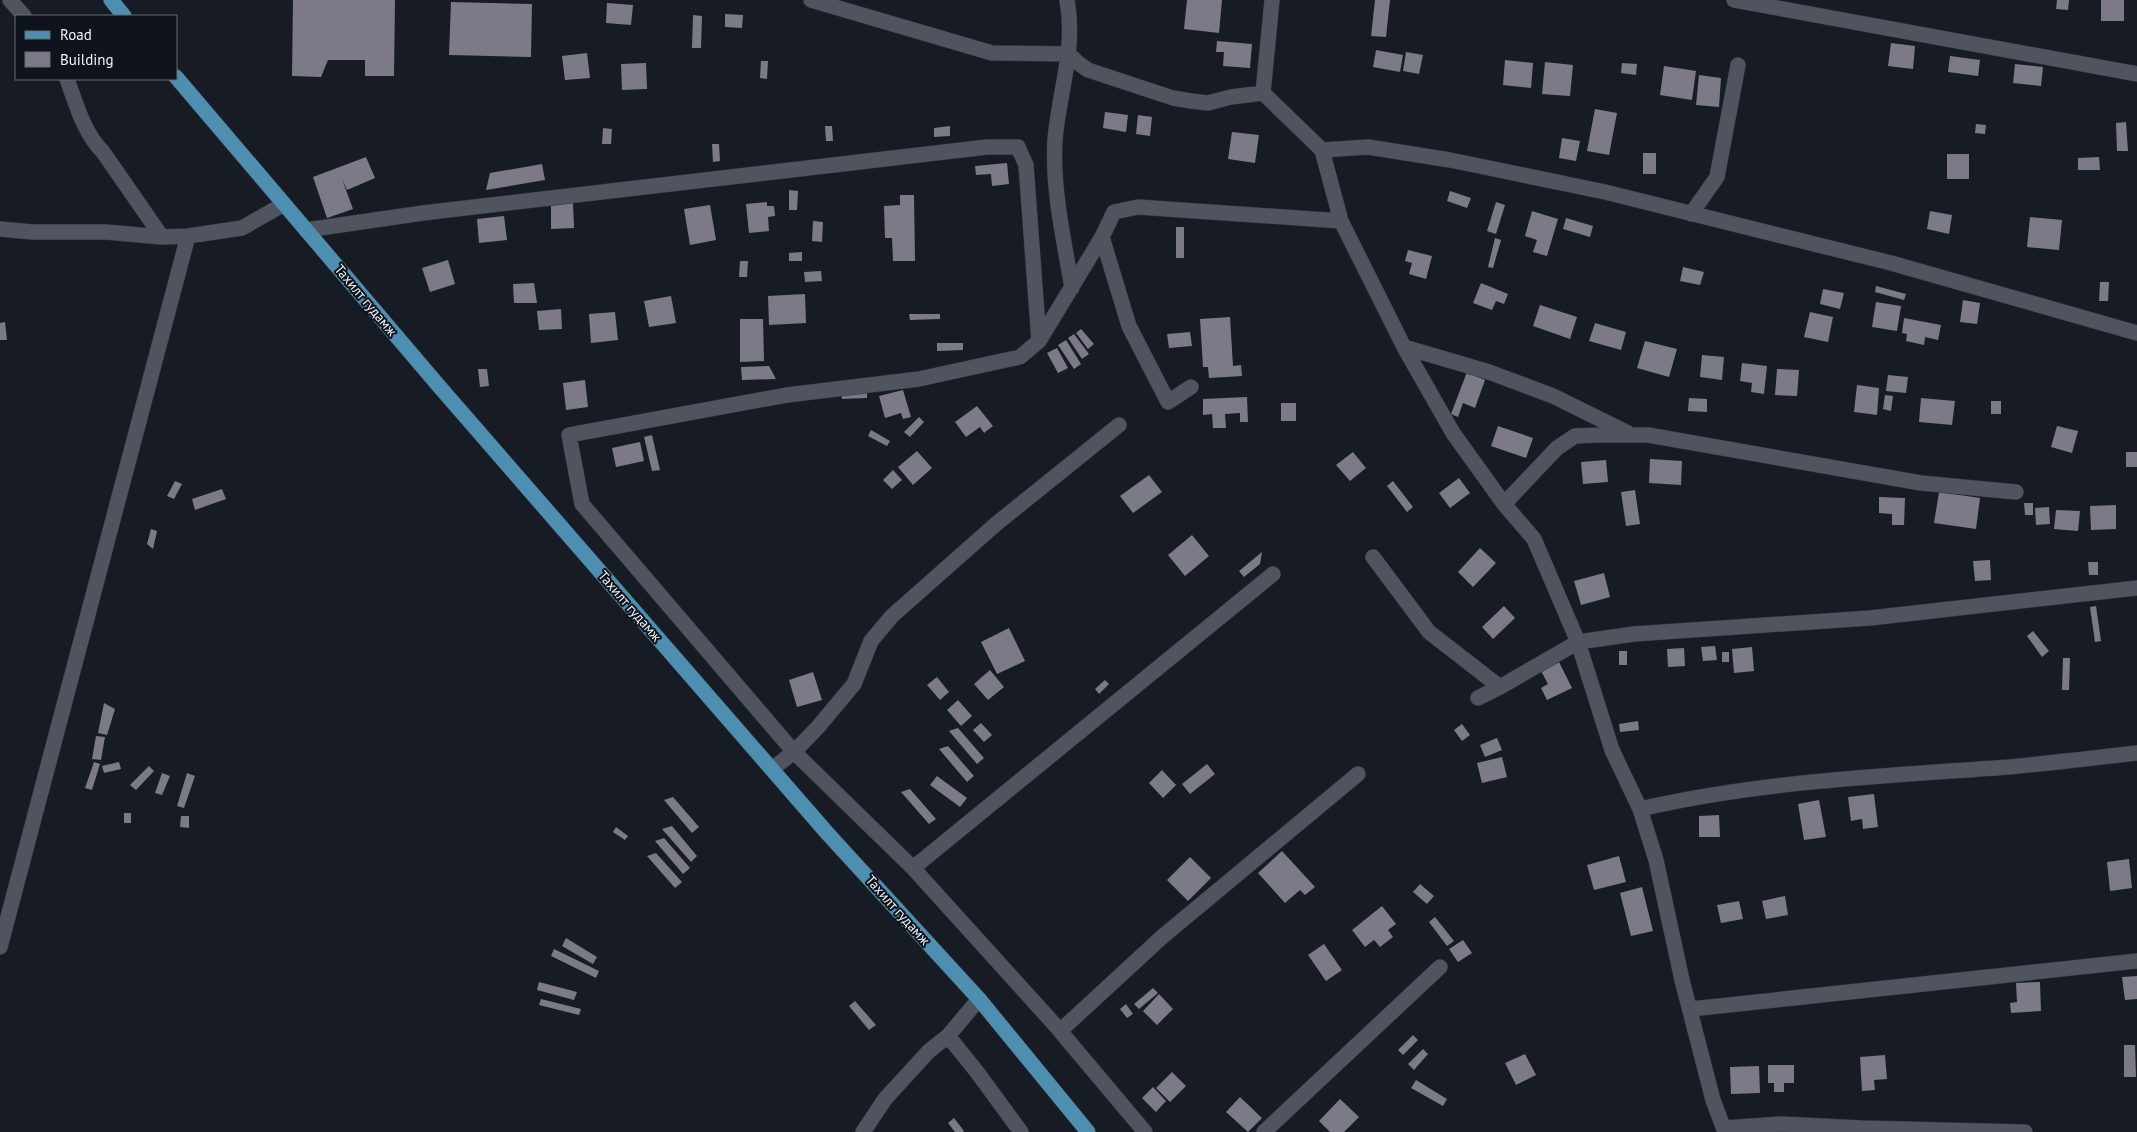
<svg xmlns="http://www.w3.org/2000/svg" width="2137" height="1132" viewBox="0 0 2137 1132" font-family="'PT Sans',sans-serif">
	<style>
		.building { fill: #7c7a86 }
		.lines { fill: none; stroke-linecap: round; stroke-linejoin: round }
		.minor-casing { stroke: #33363d; stroke-width: 16 }
		.major-casing { stroke: #33363d; stroke-width: 16 }
		.minor { stroke: #4f545f; stroke-width: 15 }
		.major { stroke: #4e8eb0; stroke-width: 15 }
		.labels { text-anchor: middle; stroke-width: 4; stroke-linejoin: round; paint-order: stroke }
		.street-label { font-size: 14px; fill: #f1f5fb; stroke: #0f131b }
	</style>
	<rect width="100%" height="100%" fill="#171c24"/>
	<path class="building" d="M293,0H395L394,76H365V60H328L321,77L292,76Z
		M1187,0H1222L1219,33L1184,29Z
		M1375,0H1390L1386,37L1371,36Z
		M2057,0H2069L2068,10L2056,9Z
		M2101,0H2124V21H2101Z
		M451,2L532,4L531,57L449,55Z
		M607,3L633,5L631,25L606,23Z
		M725,14L743,15L742,28L725,27Z
		M693,15L702,16L701,48H692Z
		M1217,41L1252,44L1250,68L1223,66L1224,52H1216Z
		M1891,43L1915,46L1913,69L1888,66Z
		M1376,50L1403,55L1400,72L1373,67Z
		M1406,52L1423,55L1419,74L1403,71Z
		M587,53L590,78L565,80L562,56Z
		M1950,56L1980,60L1978,76L1948,72Z
		M1505,60L1533,63L1531,88L1503,85Z
		M761,61H768L767,79L760,78Z
		M1545,62L1573,65L1570,96L1542,94Z
		M646,63L647,89L622,90L621,64Z
		M1622,63L1637,64L1636,75L1621,73Z
		M2015,64L2043,67L2041,86L2013,83Z
		M1664,66L1696,71L1692,100L1660,95Z
		M1699,75L1721,78L1719,107L1696,105Z
		M1595,109L1617,113L1609,155L1587,151Z
		M1105,112L1128,115L1126,132L1103,128Z
		M1138,115L1152,117L1150,136L1136,134Z
		M2126,122L2128,151H2117L2116,123Z
		M1976,124L1986,125L1985,134L1975,133Z
		M825,126H832L833,141H826Z
		M950,126V136L934,137V128Z
		M603,128L612,129L611,144H602Z
		M1232,132L1259,135L1255,163L1228,159Z
		M1562,138L1580,141L1576,161L1559,158Z
		M712,144H719L720,161L713,162Z
		M1643,153H1656V174H1643Z
		M1947,154H1969V179H1947Z
		M366,157L375,178L347,190L342,179L353,209L327,218L313,177Z
		M2099,157L2100,170H2078V158Z
		M1007,163L1009,184L992,186L991,174L976,175L975,166Z
		M542,164L545,180L486,190L490,173Z
		M789,190L798,191L797,210H789Z
		M1450,191L1471,198L1467,208L1447,201Z
		M900,195H914L915,261H893L892,238H885L884,206L900,205Z
		M573,202L574,228L551,229V204Z
		M767,202V206H774L775,216L768,217L769,231L749,233L746,204Z
		M1496,202L1505,205L1496,234L1487,231Z
		M710,205L716,240L690,245L684,209Z
		M1532,211L1558,219L1547,256L1533,252L1537,240L1525,236Z
		M1930,211L1952,215L1949,234L1927,229Z
		M504,216L507,240L479,243L477,219Z
		M2030,217L2062,220L2059,250L2027,247Z
		M1566,218L1593,226L1590,237L1563,229Z
		M813,221L823,222L822,242L812,241Z
		M1176,227H1184V258H1176Z
		M1495,238L1501,240L1493,268L1488,267Z
		M1408,250L1432,256L1426,279L1409,274L1412,263L1405,261Z
		M802,252V261H789V253Z
		M448,260L455,284L430,292L422,268Z
		M740,261H748L747,277H739Z
		M1683,267L1704,272L1700,285L1680,281Z
		M821,271L822,281L805,282L804,272Z
		M2100,282H2109L2108,301H2099Z
		M534,283L537,303H514L513,284Z
		M1481,283L1508,294L1504,304L1496,301L1492,310L1473,303Z
		M1876,286L1906,294L1904,300L1875,292Z
		M1823,289L1844,293L1840,309L1820,304Z
		M805,294L806,323L769,325L768,296Z
		M671,296L676,323L649,327L644,301Z
		M1963,300L1980,303L1977,324L1960,322Z
		M1876,302L1901,306L1897,331L1872,327Z
		M1540,305L1577,317L1570,339L1533,326Z
		M561,309L562,329L539,330L537,311Z
		M615,312L618,340L591,343L589,314Z
		M1810,312L1833,317L1828,342L1804,337Z
		M909,314H940V319L910,320Z
		M1230,317L1233,366L1241,365L1242,376L1209,378L1208,367H1203L1200,319Z
		M1904,318L1941,325L1938,340L1925,337L1924,345L1906,341L1907,334L1902,333Z
		M740,319H763L764,361L740,362Z
		M5,322L7,340H0V323Z
		M1595,323L1626,332L1621,350L1589,341Z
		M1081,329L1094,344L1088,349L1076,333Z
		M1190,332L1192,346L1169,348L1167,334Z
		M1074,334L1089,354L1082,359L1068,338Z
		M1066,340L1081,364L1074,369L1058,345Z
		M1645,341L1677,349L1669,377L1637,368Z
		M937,343H963V350L937,351Z
		M1057,348L1068,368L1058,373L1047,353Z
		M1702,355L1724,357L1722,380L1700,377Z
		M1742,363L1767,366L1764,394L1751,392L1752,383L1740,381Z
		M769,366L776,379L742,380L741,367Z
		M478,369H487L489,386L480,387Z
		M1777,369L1799,370L1797,396L1775,395Z
		M1467,372L1485,380L1475,408L1463,403L1458,417L1451,414Z
		M1888,375L1908,377L1906,393L1886,391Z
		M585,380L588,407L566,410L563,383Z
		M1857,385L1879,388L1877,415L1854,412Z
		M903,390L911,417L903,419L901,413L885,418L879,396Z
		M867,392V398L842,399L841,394Z
		M1885,395L1893,396L1891,411L1883,409Z
		M1247,397L1248,422H1240V413L1225,414L1226,428H1213L1212,414L1203,415V399Z
		M1689,398L1707,399V412L1688,411Z
		M1921,398L1955,401L1952,425L1919,422Z
		M1991,401H2001V414H1991Z
		M1281,403H1296V421H1281Z
		M977,406L993,426L984,433L980,427L966,437L955,422Z
		M919,417L924,422L910,437L904,432Z
		M1498,426L1533,438L1526,458L1491,446Z
		M2057,426L2078,431L2072,453L2051,447Z
		M871,430L890,441L887,446L868,436Z
		M652,435L660,470L652,471L644,437Z
		M640,442L644,461L616,467L612,448Z
		M917,451L932,468L913,485L898,467Z
		M1353,452L1366,468L1350,481L1336,465Z
		M2126,452H2137V467H2126Z
		M1650,459L1682,461L1681,485L1649,483Z
		M1606,460L1608,482L1583,484L1581,462Z
		M893,470L902,480L892,489L883,480Z
		M1149,475L1162,492L1133,513L1120,496Z
		M1459,478L1470,493L1450,508L1439,493Z
		M175,481L182,484L174,499L167,496Z
		M1393,481L1413,507L1407,512L1387,486Z
		M222,489L226,499L195,510L192,499Z
		M1635,490L1640,524L1626,526L1621,492Z
		M1939,492L1980,498L1976,529L1934,523Z
		M1879,497L1905,498L1904,525H1892V514L1879,513Z
		M2024,503H2033V515H2025Z
		M2116,505V529L2091,530L2090,506Z
		M2049,507L2050,524L2036,525L2035,508Z
		M2056,510L2080,511L2078,531L2054,529Z
		M151,529L157,531L153,549L147,544Z
		M1192,535L1209,556L1185,576L1168,555Z
		M1480,548L1496,563L1473,587L1458,572Z
		M1262,552L1260,564L1244,577L1239,571Z
		M1990,560L1991,580L1975,581L1973,561Z
		M2088,562H2098V575H2089Z
		M1604,573L1610,597L1581,605L1574,581Z
		M1504,606L1515,618L1493,639L1482,627Z
		M2096,606L2101,641L2095,642L2090,607Z
		M1009,628L1025,661L997,674L981,642Z
		M2033,631L2049,651L2042,657L2027,636Z
		M1715,646L1717,660L1703,661L1701,647Z
		M1752,647L1754,671L1734,673L1732,649Z
		M1684,648L1685,666L1668,667L1667,649Z
		M1619,651H1627V665H1619Z
		M1722,652H1729V662H1722Z
		M2063,658H2070L2069,690H2062Z
		M1559,662L1572,688L1547,700L1541,688L1548,684L1541,671Z
		M990,670L1004,687L988,700L974,684Z
		M813,672L822,700L797,707L789,680Z
		M937,677L949,692L940,700L927,685Z
		M1105,680L1109,684L1099,694L1095,689Z
		M958,700L972,716L961,726L947,710Z
		M104,703L115,709L107,735L98,733Z
		M1638,721L1639,730L1620,732L1619,724Z
		M981,723L992,735L984,742L973,730Z
		M1462,724L1470,735L1462,741L1454,730Z
		M958,728L984,758L977,764L949,731Z
		M96,736L105,737L101,760L92,759Z
		M1497,738L1502,750L1485,757L1480,745Z
		M948,746L974,776L967,782L939,749Z
		M1502,757L1507,777L1482,783L1477,763Z
		M94,762L100,764L92,790L85,788Z
		M119,762L121,769L104,773L102,766Z
		M1207,764L1215,774L1190,794L1182,784Z
		M149,766L154,771L136,790L130,785Z
		M1162,770L1176,785L1163,798L1149,783Z
		M162,773L170,776L162,795L155,793Z
		M187,773L195,776L184,808L177,806Z
		M937,776L967,798L960,807L930,785Z
		M910,789L936,819L929,824L901,792Z
		M1874,794L1878,827L1863,829L1862,819L1851,821L1848,797Z
		M673,797L699,827L692,833L664,800Z
		M1819,800L1826,837L1804,840L1798,804Z
		M124,813H131V823H124Z
		M1719,815L1720,837H1699V816Z
		M181,816H189V828L180,827Z
		M672,826L697,856L691,862L662,829Z
		M616,827L628,836L625,840L613,832Z
		M664,838L690,868L683,874L655,841Z
		M1282,851L1315,887L1305,895L1300,890L1285,903L1258,873Z
		M656,853L682,882L675,888L647,856Z
		M1619,856L1626,882L1594,890L1587,865Z
		M1190,857L1211,878L1188,901L1167,880Z
		M2129,859L2132,888L2110,891L2107,862Z
		M1420,884L1434,896L1427,904L1413,892Z
		M1642,887L1653,931L1631,936L1620,893Z
		M1785,896L1788,915L1766,919L1762,901Z
		M1739,901L1743,919L1721,923L1717,905Z
		M1382,906L1396,924L1388,930L1393,937L1380,947L1374,940L1365,947L1352,930Z
		M1435,917L1454,941L1447,946L1429,922Z
		M566,938L597,957L593,964L562,946Z
		M1463,940L1472,953L1458,962L1449,949Z
		M1324,944L1342,970L1326,981L1308,955Z
		M554,949L599,971L596,978L551,956Z
		M2137,976V999L2125,1000L2122,977Z
		M539,982L577,992L574,1000L537,990Z
		M2040,982L2041,1011L2011,1013L2010,1003L2017,1002L2016,983Z
		M1153,988L1158,993L1139,1009L1134,1004Z
		M1159,994L1173,1009L1157,1025L1143,1011Z
		M541,999L581,1009L579,1015L539,1005Z
		M855,1001L876,1025L869,1030L849,1006Z
		M1126,1004L1133,1014L1127,1018L1120,1009Z
		M1413,1035L1418,1040L1403,1055L1398,1050Z
		M2124,1045H2135L2136,1077H2124Z
		M1423,1049L1428,1054L1414,1070L1408,1064Z
		M1525,1054L1536,1075L1516,1085L1505,1063Z
		M1885,1055L1887,1079L1874,1080L1875,1090L1862,1091L1860,1057Z
		M1768,1065H1794V1083H1784V1092H1774V1083H1768Z
		M1759,1066L1760,1093L1731,1094L1730,1067Z
		M1172,1072L1186,1086L1170,1102L1156,1088Z
		M1416,1080L1447,1099L1443,1106L1411,1088Z
		M1153,1087L1166,1101L1156,1112L1142,1098Z
		M1240,1097L1262,1118L1248,1132L1226,1112Z
		M1340,1099L1359,1117L1344,1132H1330L1319,1121Z
		M954,1118L964,1131L963,1132H955L948,1123Z"/>
	<g class="lines">
		<defs>
			<path id="minor" d="M10,0L24,16
				M811,0L992,53L1069,54L1078,63L1088,70L1173,98L1191,101L1208,103L1231,97L1263,93
				M1067,0C1076,49 1059,92 1055,140C1052,189 1064,240 1072,288
				M1272,0L1263,93L1322,150L1341,221L1404,347L1453,433L1504,504L1534,539L1578,642L1612,750L1640,809L1656,860L1682,980L1713,1100L1725,1132
				M1734,0L2137,74
				M67,79C76,104 84,133 103,152L162,237
				M1322,150L1368,147L1450,160L1605,192L1891,263L2137,333
				M1691,214L1717,177L1738,65
				M0,229L32,232H106L162,237L188,236L242,228L284,204
				M306,230L423,213L987,147H1018L1026,165L1039,341
				M1102,237L1129,326L1168,402L1191,387
				M1404,347L1489,372L1553,396L1628,433
				M1504,504L1557,448L1575,436L1599,435H1648L1921,483L2016,492
				M1373,557L1429,632L1500,687L1578,642L1634,634L1870,618L2137,588
				M1273,574L913,868L794,752L582,504L569,435L787,395L919,379L1020,357L1039,341L1102,237L1114,212L1138,207L1341,221
				M1478,698L1500,687
				M772,769L794,752L818,727L854,684L871,641L892,616L996,524L1119,425
				M1640,809C1761,781 1885,776 2009,767C2051,763 2094,758 2137,753
				M913,868L1055,1025L1145,1132
				M0,947L188,236
				M1691,1009L2137,961
				M1060,1031L1162,937L1358,774
				M948,1036L977,1072L1021,1132
				M1724,1128L1781,1124L1862,1128L2025,1132
				M863,1132L885,1099L929,1051L948,1036L979,999
				M1264,1132L1440,967"/>
			<path id="major" d="M111,0L124,16
				M176,77L438,385L828,834L979,999L1088,1132"/>
		</defs>
		<use href="#minor" class="minor-casing"/>
		<use href="#major" class="major-casing"/>
		<use href="#minor" class="minor"/>
		<use href="#major" class="major"/>
	</g>
	<g class="labels">
		<g class="street-label">
			<text transform="translate(366 300) rotate(50)" y="5">Тахилт гудамж</text>
			<text transform="translate(630 606) rotate(49)" y="5">Тахилт гудамж</text>
			<text transform="translate(898 910) rotate(48)" y="5">Тахилт гудамж</text>
		</g>
	</g>
	<rect x="15" y="15" width="162" height="65" fill="#0f131b" stroke="#696d75"/>
	<rect x="25" y="31" width="25" height="8" fill="#4e8eb0" stroke="#696d75"/>
	<text x="60" y="40" font-size="15" fill="#f1f5fb">Road</text>
	<rect x="25" y="52" width="25" height="15" fill="#7c7a86" stroke="#696d75"/>
	<text x="60" y="65" font-size="15" fill="#f1f5fb">Building</text>
</svg>
